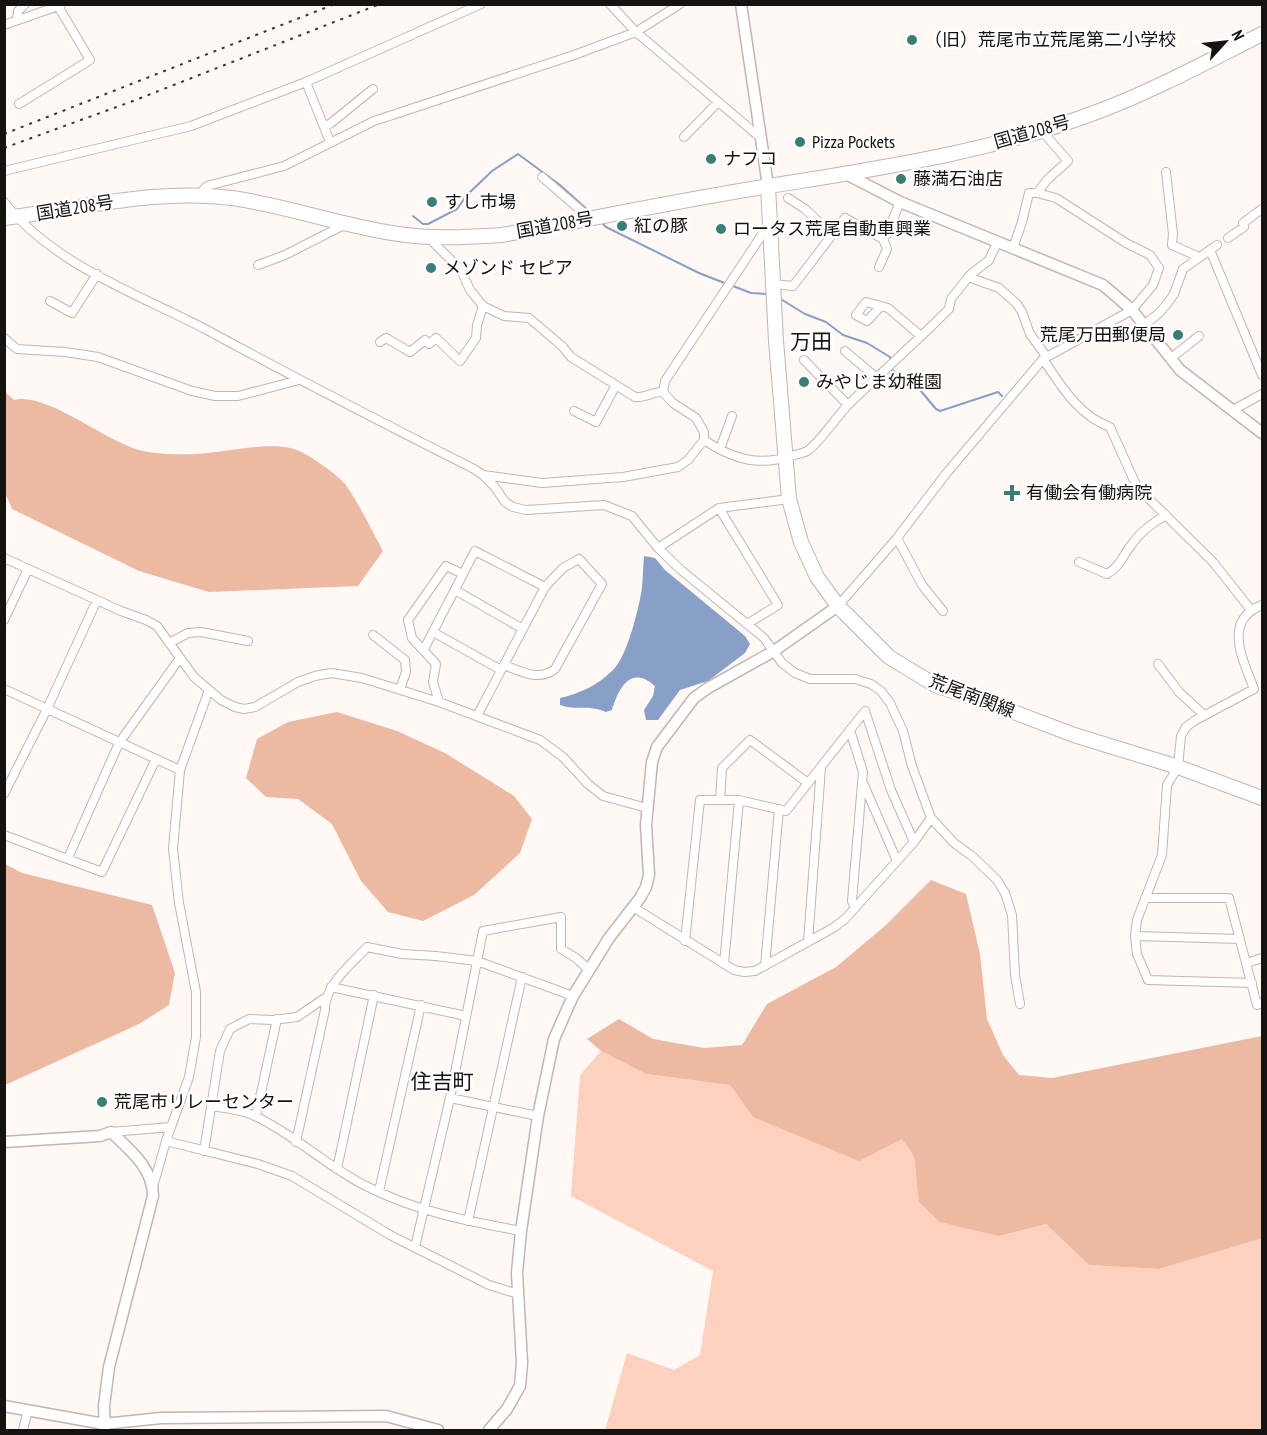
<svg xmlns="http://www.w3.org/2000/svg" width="1267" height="1435" viewBox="0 0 1267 1435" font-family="'PT Sans Narrow','Noto Sans JP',sans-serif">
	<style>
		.green { fill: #fdd1be }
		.forest { fill: #ecb9a3 }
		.water { fill: #889fc8 }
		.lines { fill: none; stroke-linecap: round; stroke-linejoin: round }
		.stream { stroke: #889fc8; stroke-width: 2 }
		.minor-casing { stroke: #c1b6b1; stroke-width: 10 }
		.tertiary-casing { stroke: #c1b6b1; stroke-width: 13 }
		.primary-casing { stroke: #c1b6b1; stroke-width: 16 }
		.trunk-casing { stroke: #c1b6b1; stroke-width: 16 }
		.minor { stroke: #fff; stroke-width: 8 }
		.tertiary { stroke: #fff; stroke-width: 10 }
		.primary { stroke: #fff; stroke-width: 14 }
		.trunk { stroke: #fff; stroke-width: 14 }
		.rail { stroke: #393432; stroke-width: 2; stroke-dasharray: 3 6; stroke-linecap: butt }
		.poi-dot { fill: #377e75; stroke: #fff; stroke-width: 2 }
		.labels { text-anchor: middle; stroke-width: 5; stroke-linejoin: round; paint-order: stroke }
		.poi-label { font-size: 18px; fill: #161210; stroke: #fff; text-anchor: start }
		.street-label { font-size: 18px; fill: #161210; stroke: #fff }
		.quarter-label { font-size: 21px; fill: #161210; stroke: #fff }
	</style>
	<rect width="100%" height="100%" fill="#fff8f5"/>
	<path class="green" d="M601,1051L646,1074L730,1085L753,1117L902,1138L914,1156L919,1201L999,1236L1046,1224L1089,1265L1159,1269L1260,1239L1262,1241V1430H605L627,1353L674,1370L700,1355L713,1271L571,1196L580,1075Z"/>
	<path class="forest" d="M4,391L14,400C46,392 105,441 139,450C153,454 178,455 193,454C221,454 276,438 301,452C312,457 338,475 345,484C360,505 371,529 383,551L358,586L209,592L139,571L12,509L7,497L5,496Z
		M337,712L397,731L445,753L514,796L532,819L520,853L474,895L423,921L388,912L361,881L332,824L298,799L266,797L246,778L257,739L288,722Z
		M5,864L22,873L152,905L175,973L169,1005L139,1024L5,1085Z
		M931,880L966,894L980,954L987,1019L1003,1055L1019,1075L1052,1078L1262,1036V1241L1260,1239L1159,1269L1089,1265L1046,1224L999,1236L940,1222L919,1202L914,1156L902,1139L859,1161L753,1117L730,1085L646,1074L601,1051L587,1039L619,1019L653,1039L704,1048L742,1045L767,1004L836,967L885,926Z"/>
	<path class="water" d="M644,556L655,558L665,570L745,636L750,644L745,653L708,681L680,690L658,720H646L644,710L653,696L655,686C631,665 619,687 612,710L606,712C588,704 575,711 560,705V698C579,694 598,685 613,670C627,657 639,608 642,588C643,577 643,566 644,556Z"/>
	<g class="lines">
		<path class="stream" d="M413,216L423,224H428L457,209L467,195L492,171L518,154L560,185L590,212
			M601,222L606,227L699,273L727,284
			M733,286L751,293L767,294
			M779,298L805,314L826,322L843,335L867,343L890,357V361
			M891,369L921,391L936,409L940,411L998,392L1002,396"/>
		<defs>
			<path id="minor" d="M610,4L636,32L762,139
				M17,20L18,11L25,4
				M4,25L61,5
				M306,82L330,142
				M19,104L90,60L58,6
				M324,127L331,123L373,89
				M684,137L718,102
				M4,171L191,126L306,82L481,4
				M1166,172L1173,234L1172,245L1199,257
				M542,177L585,214L589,220
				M1037,193L1047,180L1068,161L1041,130
				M197,196L207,186L284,166L374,121L574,55L636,32L680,4
				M788,198L805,209L832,235
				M4,202C54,265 138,294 207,330C295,378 385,424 474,469L483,475L494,486L505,502L513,507L526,510L604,505L632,516L658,548L681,570L764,638L782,663L795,673L810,679H855L871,684L881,691L890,703L903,731L912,766L931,818L954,843L972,856L997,880L1005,893L1012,915L1015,975L1020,1004
				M435,237L434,243L461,270L470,290L483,306L504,316L529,318L562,346L571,357L635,397C646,398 653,391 663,392L665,381L765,230L770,231
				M1228,238L1244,227L1243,223L1262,209
				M1210,250L1262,375
				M258,265L285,255L346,224
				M879,267L887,249L883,239L893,226V219L900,202
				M968,277L999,288L1017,304L1022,312L1030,334L1046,356
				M773,284L793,286L845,218L883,239
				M50,301L72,313L97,274
				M881,306L867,321L856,315L866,302L888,308L921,336
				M1144,325L1158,314L1167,304L1174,294L1183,269L1217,245
				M4,338L17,349L65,352L98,357L192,391L215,396H238L299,380
				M380,342L386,338L410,352L425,340L429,344L436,338L460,361L476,338L477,325L483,306
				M845,351L877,378
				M1043,359C1061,386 1079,416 1110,427L1137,487L1213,562L1251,610
				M1170,359L1199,336
				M804,360L848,405
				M1233,410L1262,394
				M574,411L596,422L616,385
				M704,440C734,460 760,467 794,455C798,454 804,453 807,451C819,444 838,414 850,403C883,371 917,341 949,309L951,299L970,275L989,260L997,243
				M720,449L732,416
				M483,475L542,483L623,477L678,467L688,460L704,440V432L696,418L673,403L663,392
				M719,508L778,605L747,624
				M897,538L922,585L943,611
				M658,548L719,508L789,499
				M4,558L121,611L146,620L157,626L194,677L221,700L235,707L244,709L255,707L298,682L315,676L331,673L362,678L439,702L540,740L563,757L588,784L603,796L647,808
				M1079,562L1107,574C1120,567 1123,555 1132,544C1141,531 1152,523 1166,515
				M455,590L523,629
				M838,606L897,538L945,475L1043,359L1132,310L1153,285L1159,268L1150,255L1126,243L1056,198L1037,193H1029L1022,222L1013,248
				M4,620L28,569
				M433,632L501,670
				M373,635L405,660L406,672L400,689
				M169,643L188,633L201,632L248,641
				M424,649L475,551L545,587
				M1158,664L1179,692L1204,715
				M4,689L180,770
				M439,702L433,682L436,664L412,638L408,620L446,566L463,574
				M477,716L545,587L563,568L579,559L602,584L555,669C539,682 520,671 504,665
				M850,730L863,772L852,901L855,908
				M864,785L897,861
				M4,794L47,709L97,600
				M720,800L722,768L750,740L808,783
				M4,835L102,872L156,759
				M68,858L119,743L180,658
				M1145,898H1229L1257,1005L1262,1003
				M633,907L734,970L744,972L755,971L833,928L845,919L914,842L931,818
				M1135,936L1240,939
				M685,941L700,800H739L786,811L865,711L891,790L914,842
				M808,942L821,768
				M1247,963L1262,958
				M724,964L739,800
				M765,966L779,809
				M1252,983L1148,980L1137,954L1135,936L1137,920L1162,855L1167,785L1178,767L1181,736L1186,727L1194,721L1254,689C1243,659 1222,621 1262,605
				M331,987L466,1016
				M450,1098L538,1116
				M213,1106C227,1109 244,1110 257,1117C296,1136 328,1167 366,1186C415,1211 467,1221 521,1231
				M256,1116L277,1019
				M111,1132L171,1127
				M166,1141L258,1164L292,1176L390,1235L489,1285L518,1294
				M296,1142L325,1010C325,984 351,965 367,947L402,954L436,956L477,961L573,996
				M204,1151L220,1051L230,1029L249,1019L273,1020L297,1017L325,998
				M337,1169L374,995
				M153,1187L166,1141L189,1077L196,1037V992L179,903L173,849L180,770L209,690
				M379,1191L421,1005
				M468,1221L522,977
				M415,1247L450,1098L483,931L561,917V949L576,958L589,970
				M23,1430L28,1410"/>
			<path id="tertiary" d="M741,4L768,186
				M846,174L900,202L1103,285L1132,310L1180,370L1262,433
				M4,1142L100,1136L111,1132C130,1150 153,1168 153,1196L109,1367L104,1406L105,1430
				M4,1406L104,1424L161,1418L386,1416L438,1430
				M489,1430L507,1409L520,1386L522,1363L517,1273L521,1231L538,1116L554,1039L573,996L609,938L640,898L646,887L649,875L646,825L652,762L657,747L694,698L708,688L774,651L838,606"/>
			<path id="primary" d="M768,186L776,341L789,499L801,542L817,577L838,606L889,657L935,685L1000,707L1074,735L1178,767L1262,798"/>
			<path id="trunk" d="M4,218C80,209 155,188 232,198C290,206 347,228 406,235C438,239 470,237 502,235C592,219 681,200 770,186C881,168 997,151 1102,110C1157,89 1210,60 1262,34"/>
		</defs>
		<use href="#minor" class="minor-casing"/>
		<use href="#tertiary" class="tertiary-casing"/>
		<use href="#primary" class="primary-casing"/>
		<use href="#trunk" class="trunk-casing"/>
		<use href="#minor" class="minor"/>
		<use href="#tertiary" class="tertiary"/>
		<use href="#primary" class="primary"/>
		<use href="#trunk" class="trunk"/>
		<path class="rail" d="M4,134L335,4
			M4,148L133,101L380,4"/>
	</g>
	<g class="poi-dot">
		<circle cx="912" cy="40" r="6"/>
		<circle cx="800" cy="142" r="6"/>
		<circle cx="711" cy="159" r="6"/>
		<circle cx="901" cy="179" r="6"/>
		<circle cx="432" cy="202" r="6"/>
		<circle cx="622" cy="226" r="6"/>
		<circle cx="721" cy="229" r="6"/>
		<circle cx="431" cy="268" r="6"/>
		<circle cx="1178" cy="335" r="6"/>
		<circle cx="804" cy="382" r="6"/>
		<path d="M1009 484h6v6h6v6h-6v6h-6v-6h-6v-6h6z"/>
		<circle cx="102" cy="1102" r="6"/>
	</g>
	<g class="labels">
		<g class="poi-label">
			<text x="924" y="46">（旧）荒尾市立荒尾第二小学校</text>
			<text x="812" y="148">Pizza Pockets</text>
			<text x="723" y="165">ナフコ</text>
			<text x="913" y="185">藤満石油店</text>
			<text x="444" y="208">すし市場</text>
			<text x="634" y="232">紅の豚</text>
			<text x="733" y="235">ロータス荒尾自動車興業</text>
			<text x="443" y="274">メゾンド セピア</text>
			<text x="1166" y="341" text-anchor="end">荒尾万田郵便局</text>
			<text x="816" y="388">みやじま幼稚園</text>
			<text x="1026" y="499">有働会有働病院</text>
			<text x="114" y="1108">荒尾市リレーセンター</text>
		</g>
		<g class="street-label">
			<text transform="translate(1032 132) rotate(-16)" y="6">国道208号</text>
			<text transform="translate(75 208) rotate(-9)" y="6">国道208号</text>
			<text transform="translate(555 225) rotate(-10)" y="6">国道208号</text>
			<text transform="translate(972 696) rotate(21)" y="6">荒尾南関線</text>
		</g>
		<g class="quarter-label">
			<text x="811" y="349">万田</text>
			<text x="442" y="1089">住吉町</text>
		</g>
	</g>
	<rect width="1267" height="1435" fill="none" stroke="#161210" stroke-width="12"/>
	<g transform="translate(1225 42) rotate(63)" stroke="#ffffff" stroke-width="4.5" paint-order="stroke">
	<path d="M0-4.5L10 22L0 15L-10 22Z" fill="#161210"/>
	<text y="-9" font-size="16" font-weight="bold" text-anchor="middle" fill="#161210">N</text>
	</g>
</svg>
